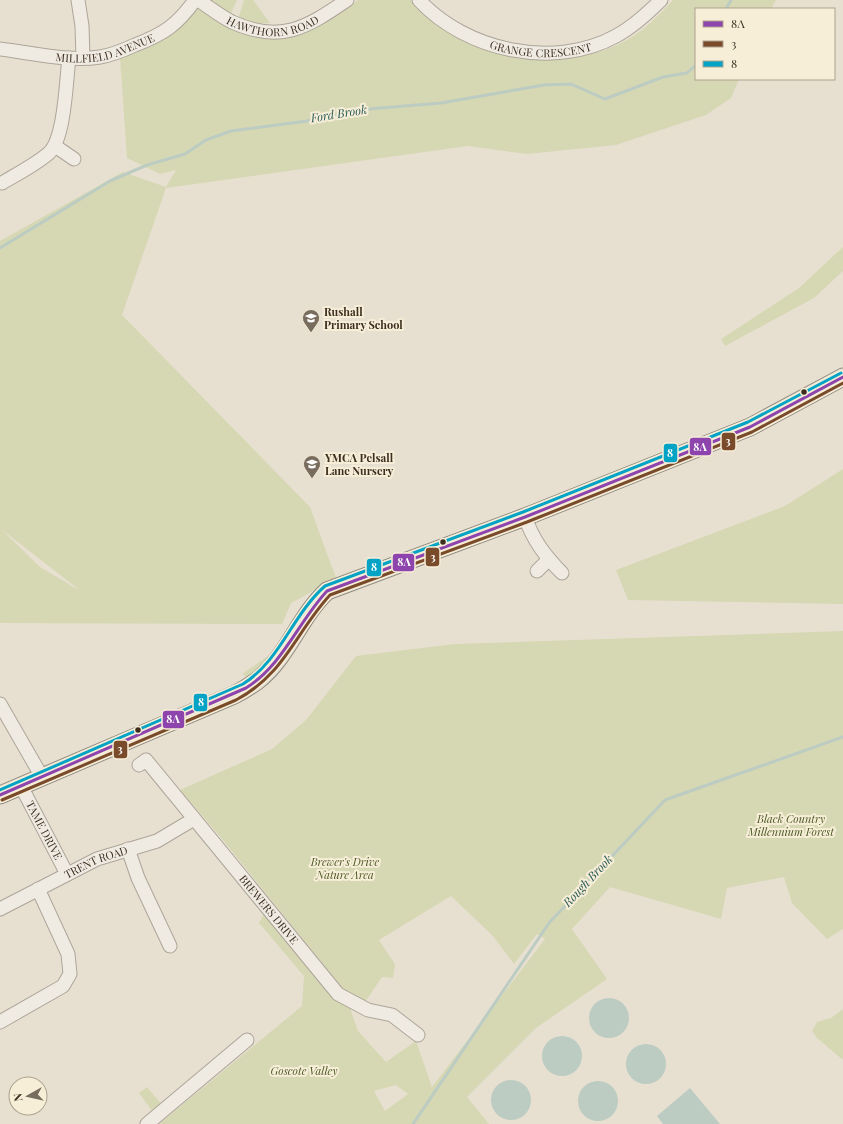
<svg xmlns="http://www.w3.org/2000/svg" width="843" height="1124" viewBox="0 0 843 1124" font-family="'Playfair Display',serif">
	<style>
		.green { fill: #d6d7b3; fill-rule: evenodd }
		.water { fill: #bcccc2 }
		.lines { fill: none; stroke-linecap: round; stroke-linejoin: round }
		.stream { stroke: #bcccc2; stroke-width: 3 }
		.minor-casing { stroke: #ada599; stroke-width: 15 }
		.major-casing { stroke: #928b80; stroke-width: 19 }
		.minor { stroke: #efebe3; stroke-width: 13 }
		.major { stroke: #e6e1d4; stroke-width: 17 }
		.bus-1-casing { stroke: #f7eed8; stroke-width: 6 }
		.bus-2-casing { stroke: #f7eed8; stroke-width: 6 }
		.bus-3-casing { stroke: #f7eed8; stroke-width: 6 }
		.bus-1 { stroke: #8e44ad; stroke-width: 3 }
		.bus-2 { stroke: #7a4b2a; stroke-width: 3 }
		.bus-3 { stroke: #03a3c5; stroke-width: 3 }
		.bus-dot { fill: #3d2e20; stroke: #f7eed8; stroke-width: 1.5 }
		.labels { text-anchor: middle; stroke-width: 4; stroke-linejoin: round; paint-order: stroke }
		.street-label { font-size: 11px; fill: #3d2e20; stroke: #f7eed8 }
		.poi-label { font-size: 11px; font-weight: bold; fill: #3d2e20; stroke: #f7eed8; text-anchor: start }
		.park-label { font-size: 11px; font-style: italic; fill: #4d5a26; stroke: #f7eed8 }
		.water-label { font-size: 12px; font-style: italic; fill: #2f5d5a; stroke: #f7eed8 }
		.line-badge { stroke: #f7eed8; stroke-width: 1.5 }
		.badge-label { font-size: 11px; text-anchor: middle; font-weight: bold; fill: #fff }
	</style>
	<rect width="100%" height="100%" fill="#e7e0d1"/>
	<path class="green" d="M207,0H237L231,13L227,14Z
		M244,0H253L270,23L248,24L243,22L239,16Z
		M358,0H411C421,15 438,24 454,33C470,43 487,51 506,56C537,64 591,58 619,44C641,34 657,17 673,0H776L771,9H696V79H739L731,98L706,115L616,145L527,154L468,146L166,188L122,315L310,507L336,578L322,584L308,594L291,603L282,624L0,623V241L123,172L166,187L176,170L160,174L127,158L120,57L171,33L197,9H203L288,36L324,23ZM1,529L77,588V589L40,567Z
		M843,247V271L814,298L725,346L721,339L799,288Z
		M843,469V604L628,600L616,570L785,506Z
		M843,631V929L827,939L792,903L784,877L727,888L721,919L610,887L572,929L607,979L536,1028L467,1097L489,1124H159L302,1006L304,976L259,923L264,914L349,1005L358,1031L386,1062L416,1041L432,1087L545,939L537,934L514,964L493,936L451,896L379,940L395,964L393,978L382,977L363,1005L348,995L218,834L180,790L272,749L306,720L356,656L455,644ZM396,1085L408,1094L385,1111L374,1091Z
		M280,653L251,679L242,674L268,656Z
		M843,1009V1060L817,1038L812,1031L817,1022L831,1018Z
		M147,1087L162,1105L153,1112L139,1093Z"/>
	<path class="water" d="M589 1018a20 20 0 1 1 40 0a20 20 0 1 1-40 0Z
		M542 1056a20 20 0 1 1 40 0a20 20 0 1 1-40 0Z
		M626 1064a20 20 0 1 1 40 0a20 20 0 1 1-40 0Z
		M491 1100a20 20 0 1 1 40 0a20 20 0 1 1-40 0Z
		M578 1101a20 20 0 1 1 40 0a20 20 0 1 1-40 0Z
		M690,1088L720,1124H663L657,1116Z"/>
	<g class="lines">
		<path class="stream" d="M726,9L731,0
			M0,248L110,181L147,165L185,154L206,140L231,131L307,121L369,109L441,103L544,85L571,84L605,99L663,77L687,73L696,65
			M413,1124L549,923L665,800L843,737"/>
		<defs>
			<g id="minor">
				<path d="M78,0L82,26L83,58"/>
				<path id="s1" d="M198,0C209,7 220,16 232,22C281,44 306,28 347,0"/>
				<path id="s2" d="M419,0C466,51 554,70 616,36C633,27 647,14 661,0"/>
				<path id="s3" d="M0,49C33,53 68,62 100,57C112,55 124,50 135,45C164,34 177,25 195,0"/>
				<path d="M55,146L74,159"/>
				<path d="M2,183C17,174 35,165 49,153C65,138 66,81 69,58"/>
				<path d="M525,517C533,540 545,556 562,573"/>
				<path d="M537,571L549,559"/>
				<path d="M0,704L42,777"/>
				<path id="s4" d="M139,765L146,760L338,994L368,1010L392,1015L418,1035"/>
				<path id="s5" d="M21,786L67,874"/>
				<path d="M128,849L138,878L170,946"/>
				<path id="s6" d="M0,909L97,859L157,841L194,819"/>
				<path d="M0,1022L63,986L70,974L68,954L38,889"/>
				<path d="M147,1124L247,1040"/>
			</g>
			<path id="major" d="M0,795L234,695C242,691 250,686 257,681C288,657 299,617 327,591L525,517L750,427L843,377"/>
		</defs>
		<use href="#minor" class="minor-casing"/>
		<use href="#major" class="major-casing"/>
		<use href="#minor" class="minor"/>
		<use href="#major" class="major"/>
		<defs>
			<path id="bus-1" d="M0,795L246,688C283,665 298,622 327,591L525,517L750,427L843,377"/>
			<path id="bus-2" d="M2,800L236,700C285,674 295,633 330,595L527,522L752,432L843,383"/>
			<path id="bus-3" d="M0,790L243,684C281,660 292,615 325,586L523,512L748,422L841,373"/>
		</defs>
		<use href="#bus-1" class="bus-1-casing"/>
		<use href="#bus-2" class="bus-2-casing"/>
		<use href="#bus-3" class="bus-3-casing"/>
		<use href="#bus-1" class="bus-1"/>
		<use href="#bus-2" class="bus-2"/>
		<use href="#bus-3" class="bus-3"/>
	</g>
	<defs>
		<symbol id="school-pin" viewBox="-11 -11 22 30"><path d="M0 17L-7.5 6A9.5 9.5 0 1 1 7.5 6Z" fill="#786c5e" stroke="#f7eed8"/><path d="M0-5L7-2L0 1L-7-2ZM-4 1L0 2.5L4 1V4Q0 6-4 4Z" fill="#fff"/></symbol>
	</defs>
	<g fill-rule="evenodd">
		<use href="#school-pin" x="301" y="308" width="20" height="27"/>
		<use href="#school-pin" x="302" y="454" width="20" height="27"/>
	</g>
	<g class="bus-dot">
		<circle cx="804" cy="392" r="3.5"/>
		<circle cx="443" cy="542" r="3.5"/>
		<circle cx="138" cy="730" r="3.5"/>
	</g>
	<g class="labels">
		<g class="street-label">
			<text dy="4" stroke="none"><textPath href="#s1" startOffset="83">HAWTHORN ROAD</textPath></text>
			<text dy="4" stroke="none"><textPath href="#s2" startOffset="136">GRANGE CRESCENT</textPath></text>
			<text dy="4" stroke="none"><textPath href="#s3" startOffset="107">MILLFIELD AVENUE</textPath></text>
			<text dy="4" stroke="none"><textPath href="#s5" startOffset="50">TAME DRIVE</textPath></text>
			<text dy="4" stroke="none"><textPath href="#s6" startOffset="107">TRENT ROAD</textPath></text>
			<text dy="4" stroke="none"><textPath href="#s4" startOffset="202">BREWERS DRIVE</textPath></text>
		</g>
		<g class="poi-label">
			<text x="324" y="316">Rushall<tspan x="324" dy="13">Primary School</tspan></text>
			<text x="325" y="462">YMCA Pelsall<tspan x="325" dy="13">Lane Nursery</tspan></text>
		</g>
		<g class="park-label">
			<text x="791" y="823">Black Country<tspan x="791" dy="13">Millennium Forest</tspan></text>
			<text x="345" y="866">Brewer's Drive<tspan x="345" dy="13">Nature Area</tspan></text>
			<text x="304" y="1075">Goscote Valley</text>
		</g>
		<g class="water-label">
			<text transform="translate(339 114) rotate(-9)" y="4">Ford Brook</text>
			<text transform="translate(588 881) rotate(-47)" y="4">Rough Brook</text>
		</g>
	</g>
	<g class="line-badge">
		<rect x="721" y="432" width="15" height="19" rx="4" fill="#7a4b2a"/>
		<rect x="689" y="437" width="23" height="19" rx="4" fill="#8e44ad"/>
		<rect x="663" y="443" width="15" height="20" rx="4" fill="#03a3c5"/>
		<rect x="425" y="547" width="15" height="20" rx="4" fill="#7a4b2a"/>
		<rect x="392" y="553" width="23" height="19" rx="4" fill="#8e44ad"/>
		<rect x="366" y="558" width="16" height="19" rx="4" fill="#03a3c5"/>
		<rect x="193" y="693" width="15" height="19" rx="4" fill="#03a3c5"/>
		<rect x="162" y="710" width="23" height="19" rx="4" fill="#8e44ad"/>
		<rect x="113" y="740" width="15" height="19" rx="4" fill="#7a4b2a"/>
	</g>
	<g class="badge-label">
		<text x="728" y="445">3</text>
		<text x="700" y="451">8A</text>
		<text x="670" y="457">8</text>
		<text x="433" y="561">3</text>
		<text x="404" y="566">8A</text>
		<text x="374" y="571">8</text>
		<text x="201" y="706">8</text>
		<text x="173" y="723">8A</text>
		<text x="120" y="753">3</text>
	</g>
	<rect x="695" y="8" width="140" height="72" fill="#f7eed8" stroke="#ada18e"/>
	<rect x="703" y="21" width="20" height="6" fill="#8e44ad" stroke="#ada18e"/>
	<text x="731" y="28" font-size="12" fill="#3d2e20">8A</text>
	<rect x="703" y="41" width="20" height="6" fill="#7a4b2a" stroke="#ada18e"/>
	<text x="731" y="48" font-size="12" fill="#3d2e20">3</text>
	<rect x="703" y="61" width="20" height="6" fill="#03a3c5" stroke="#ada18e"/>
	<text x="731" y="68" font-size="12" fill="#3d2e20">8</text>
	<g transform="translate(28 1096) rotate(262)"><circle r="19" fill="#f7eed8" stroke="#ada18e"/>
	<path d="M0-3L7 15L0 10L-7 15Z" fill="#786c5e"/>
	<text y="-6" font-size="11" font-weight="bold" text-anchor="middle" fill="#3d2e20">N</text>
	</g>
</svg>
